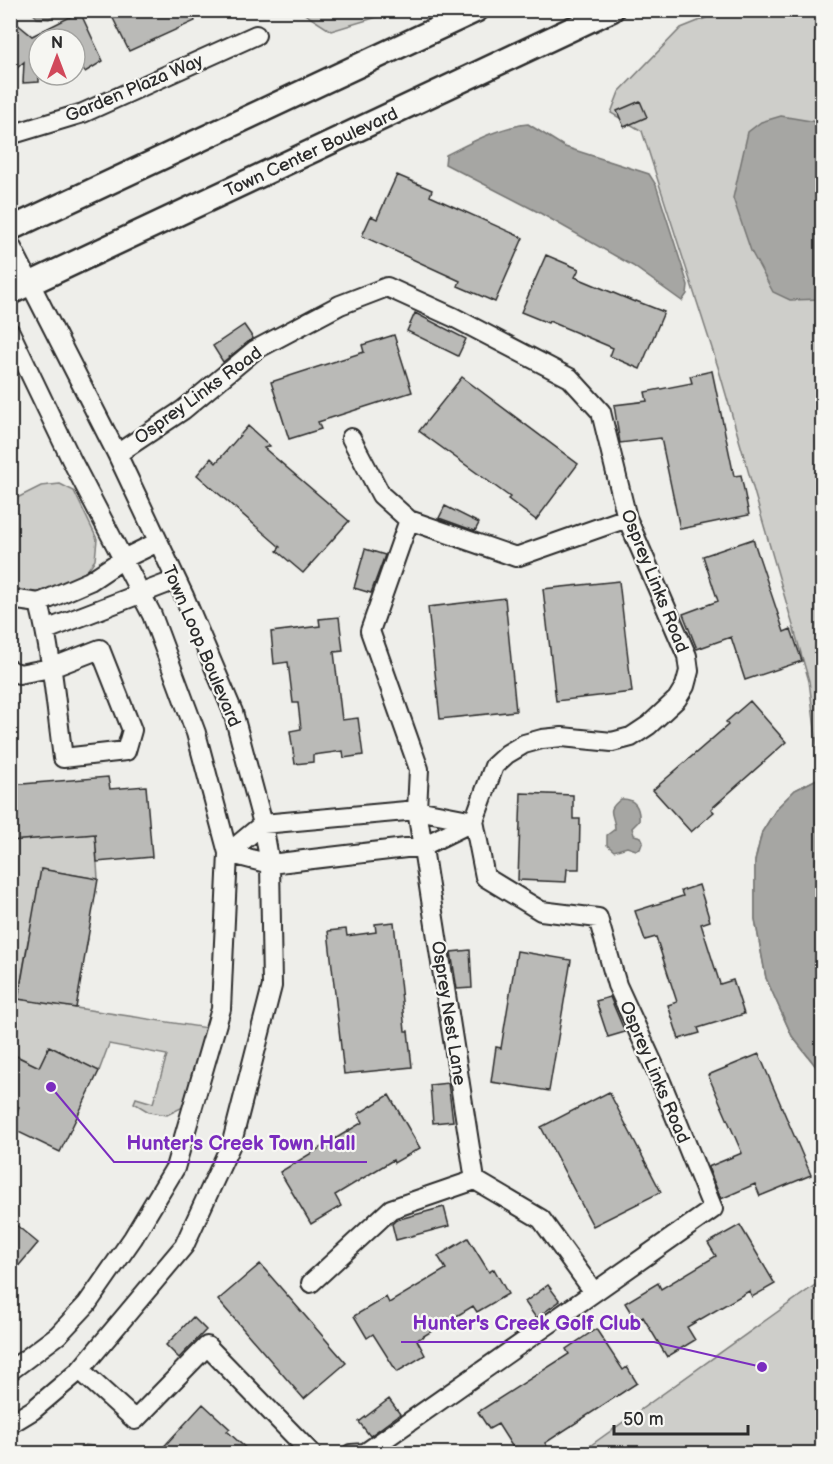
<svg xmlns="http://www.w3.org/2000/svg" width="833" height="1464" viewBox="0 0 833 1464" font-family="'Balsamiq Sans',sans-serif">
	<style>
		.green { fill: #cececa; stroke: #7c7c7a; stroke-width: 1.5 }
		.water { fill: #a6a6a3; stroke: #757573; stroke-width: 1.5 }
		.building { fill: #babab7; stroke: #2b2b2b; stroke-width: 1.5 }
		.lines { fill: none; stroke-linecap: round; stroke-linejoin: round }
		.minor-casing { stroke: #2b2b2b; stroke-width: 22 }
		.major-casing { stroke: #2b2b2b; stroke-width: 27 }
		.minor { stroke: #f6f6f2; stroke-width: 18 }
		.major { stroke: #f6f6f2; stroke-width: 22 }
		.labels { text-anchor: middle; stroke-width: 4.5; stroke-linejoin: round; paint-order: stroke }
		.street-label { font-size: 18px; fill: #2b2b2b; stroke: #f6f6f2 }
		.leader { fill: none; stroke: #7b2cbf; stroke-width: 2 }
		.callout-dot { fill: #7b2cbf; stroke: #f6f6f2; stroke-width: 2 }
		.callout-label { font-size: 20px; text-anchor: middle; font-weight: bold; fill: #7b2cbf; stroke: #f6f6f2; stroke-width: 4.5; stroke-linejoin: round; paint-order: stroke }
	</style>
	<rect width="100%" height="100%" fill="#eeeeea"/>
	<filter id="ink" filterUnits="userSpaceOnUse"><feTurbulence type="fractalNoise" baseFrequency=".0167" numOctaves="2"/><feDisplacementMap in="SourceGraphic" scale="12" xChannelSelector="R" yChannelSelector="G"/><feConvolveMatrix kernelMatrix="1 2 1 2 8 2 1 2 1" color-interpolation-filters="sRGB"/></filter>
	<g filter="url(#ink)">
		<path class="green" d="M300,11H397L331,31Z
			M723,11H822V1074L792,1036L766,978L755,919V861L762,832L777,808L795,790L821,777L809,681L718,367L642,131L611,113L619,92L681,28Z
			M60,484L74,491L97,539L95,560L83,576L55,590L27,593L11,589V501L41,486Z
			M95,834L98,879L41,869L88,939L86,949L28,940L18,999L207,1028L192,1087L183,1107L167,1115L149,1112L134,1103L136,1098L153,1103L167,1055L109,1044L99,1071L49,1047L39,1067L11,1053L10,841Z
			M822,1279V1453H580L822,1280Z"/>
		<path class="water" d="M31,11H55V14L49,19L37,18Z
			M781,116L822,123V299L790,300L773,292L751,251L733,198L748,132L761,122Z
			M528,124L565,147L649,174L656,185L688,285L687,294L682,301L633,266L540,213L445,164L446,155C472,142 499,127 528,124Z
			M821,777L822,778V1074L792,1036L766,978L755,919V861L762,832L777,808L795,790Z
			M621,799C635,798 640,808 639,821L632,828L634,835L641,837L643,841L640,849L636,850L627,847L614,851L607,845V835L615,829C615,814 604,812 621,799Z
			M85,1445L93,1446L103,1453H72Z"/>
		<path class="building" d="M109,10H190L195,21L129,51Z
			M80,12L103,61L85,72L83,69L75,74V39H39V82L23,83L24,62L10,74V18L32,36Z
			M640,101L647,117L624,127L617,111Z
			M397,175L432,190L430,196L523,238L495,302L458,286L460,281L362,236L371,216L377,219Z
			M546,255L579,269L575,277L635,302L636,301L664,312L640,369L610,356L613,348L549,321L548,323L521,312Z
			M415,313L466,339L458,356L407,331Z
			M244,325L253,338L223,362L213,346Z
			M394,335L412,392L318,422L321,429L289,439L271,382L364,352L362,345Z
			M712,371L734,476L741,475L749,515L680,529L661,438L620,443L614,405L647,401L645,392L692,383L690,376Z
			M462,377L578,464L536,520L508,499L510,497L419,431Z
			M248,426L270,446L264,448L349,521L303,573L277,551L280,547L197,475L211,458L216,463Z
			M445,506L479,523L475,531L439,518Z
			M753,539L784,632L791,629L802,661L745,680L731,637L697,649L683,614L718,601L703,556Z
			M365,549L385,555L371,593L354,588Z
			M619,581L632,692L556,701L543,589Z
			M505,598L516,711L440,719L428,607Z
			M339,617L343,651L334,652L342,720L358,718L363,755L344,758L343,751L313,755V762L295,764L290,731L301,729L298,703H293L288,662L274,664L271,632L320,626L319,619Z
			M750,701L786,742L711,809L714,812L691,832L653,790L728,725L726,722Z
			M108,777L110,789L146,786L152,857L97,862L95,834L10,841V785Z
			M521,793L573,795V819H580L579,869H567L566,882L518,880Z
			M41,869L98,879L76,1008L18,999Z
			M699,885L710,921L701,924L720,984L733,980L744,1014L698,1028L700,1033L679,1039L668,1005L677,1002L656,937L645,940L635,911L683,896L681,891Z
			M394,922L405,1031H408L412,1067L344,1074L328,931L346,929L347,936L376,932L375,924Z
			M470,950L472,988L457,989L451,952Z
			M517,951L571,960L549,1091L491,1082L496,1047L501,1048Z
			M610,997L625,1032L608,1037L596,1001Z
			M49,1046L99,1071L60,1152L10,1128L19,1107L10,1103V1053L39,1067Z
			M759,1054L811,1175L760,1196L755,1184L721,1199L708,1167L742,1153L708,1075Z
			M448,1083L453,1121L433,1123L430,1085Z
			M609,1092L661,1192L593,1226L541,1127Z
			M389,1095L420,1148L394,1163L393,1160L335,1195L341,1206L311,1224L280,1172L363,1122L358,1114Z
			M444,1207L449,1226L396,1240L392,1224L396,1220Z
			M10,1220L38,1243L10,1276Z
			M740,1225L775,1284L752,1297L749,1291L687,1327L695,1340L667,1357L643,1317L636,1321L625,1303L658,1283L661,1289L716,1256L708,1243Z
			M468,1238L489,1272L494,1269L508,1294L477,1312L473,1306L417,1340L425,1355L397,1372L373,1334L367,1338L354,1316L386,1297L389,1303L446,1269L438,1256Z
			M260,1264L346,1363L304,1399L218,1300Z
			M548,1285L560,1301L536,1318L525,1302Z
			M193,1317L206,1330L179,1358L166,1345Z
			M596,1329L623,1370L627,1367L637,1383L545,1443L548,1448L541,1454H517L498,1424L489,1429L478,1412L569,1354L566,1349Z
			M389,1399L400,1414L370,1436L359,1422Z
			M203,1404L230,1429L227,1431L252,1454H157Z"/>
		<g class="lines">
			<defs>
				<path id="minor" d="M10,135L83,113L256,35
					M10,244L117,454L184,596L233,712L263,824L270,864L272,986L232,1142L184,1246L80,1370L33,1410L10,1424
					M10,332L71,459L152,615L196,733L228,853L221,1009L175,1168L133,1238L87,1304L58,1335L10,1371
					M351,438L381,495L409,520L516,557L627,518
					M117,454L183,410L255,350L340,305L387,287L453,317L570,378L601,412L627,518L687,656L689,671L685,686L677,699L649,725L631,737L612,742L562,737L542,739L524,744L507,754L494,766L474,821L485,877L541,911L598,918L617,985L657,1072L713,1209L365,1453L351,1454
					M409,520L370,631L419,769L417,810L475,1180
					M10,599L39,603L90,581L123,559L158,542
					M46,630L176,580
					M10,670L19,674L51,668L100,649L132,730L126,751L63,758C56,707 52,654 39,603
					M228,853L263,824L417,810L474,821
					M228,853L270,864L423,846L474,821
					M311,1283L391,1209L475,1180L541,1219L594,1292
					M80,1370L135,1420L207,1346L312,1454"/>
				<path id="major" d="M10,229L477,10
					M10,293L612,10"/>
			</defs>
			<use href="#minor" class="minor-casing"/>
			<use href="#major" class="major-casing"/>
			<use href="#minor" class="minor"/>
			<use href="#major" class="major"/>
		</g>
	</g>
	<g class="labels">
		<g class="street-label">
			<text transform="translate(134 88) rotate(-23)" y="6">Garden Plaza Way</text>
			<text transform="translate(311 152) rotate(-25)" y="6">Town Center Boulevard</text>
			<text transform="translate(198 395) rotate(-36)" y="6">Osprey Links Road</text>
			<text transform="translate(655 581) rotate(68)" y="6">Osprey Links Road</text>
			<text transform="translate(202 646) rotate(67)" y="6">Town Loop Boulevard</text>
			<text transform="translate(449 1013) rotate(81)" y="6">Osprey Nest Lane</text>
			<text transform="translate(655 1072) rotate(67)" y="6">Osprey Links Road</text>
		</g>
	</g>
	<path class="leader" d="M51 1087L114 1162H367M762 1367L654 1342H401"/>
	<g class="callout-dot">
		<circle cx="51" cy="1087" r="6"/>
		<circle cx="762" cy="1367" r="6"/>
	</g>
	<g class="callout-label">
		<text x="241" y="1150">Hunter's Creek Town Hall</text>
		<text x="527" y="1330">Hunter's Creek Golf Club</text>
	</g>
	<rect width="833" height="1464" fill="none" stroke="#f6f6f2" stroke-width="36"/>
	<rect x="18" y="18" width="797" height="1428" fill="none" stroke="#2b2b2b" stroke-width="2" filter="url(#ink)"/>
	<g transform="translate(57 57)"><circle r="28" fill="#f6f6f2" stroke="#a5a5a2" stroke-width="1.5"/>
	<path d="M0-4.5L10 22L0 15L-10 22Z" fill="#d1495b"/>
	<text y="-9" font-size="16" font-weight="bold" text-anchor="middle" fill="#2b2b2b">N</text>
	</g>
	<path d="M614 1425v9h134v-9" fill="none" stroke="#2b2b2b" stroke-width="3"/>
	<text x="623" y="1425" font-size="18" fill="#2b2b2b" stroke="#f6f6f2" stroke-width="4.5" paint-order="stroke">50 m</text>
</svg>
